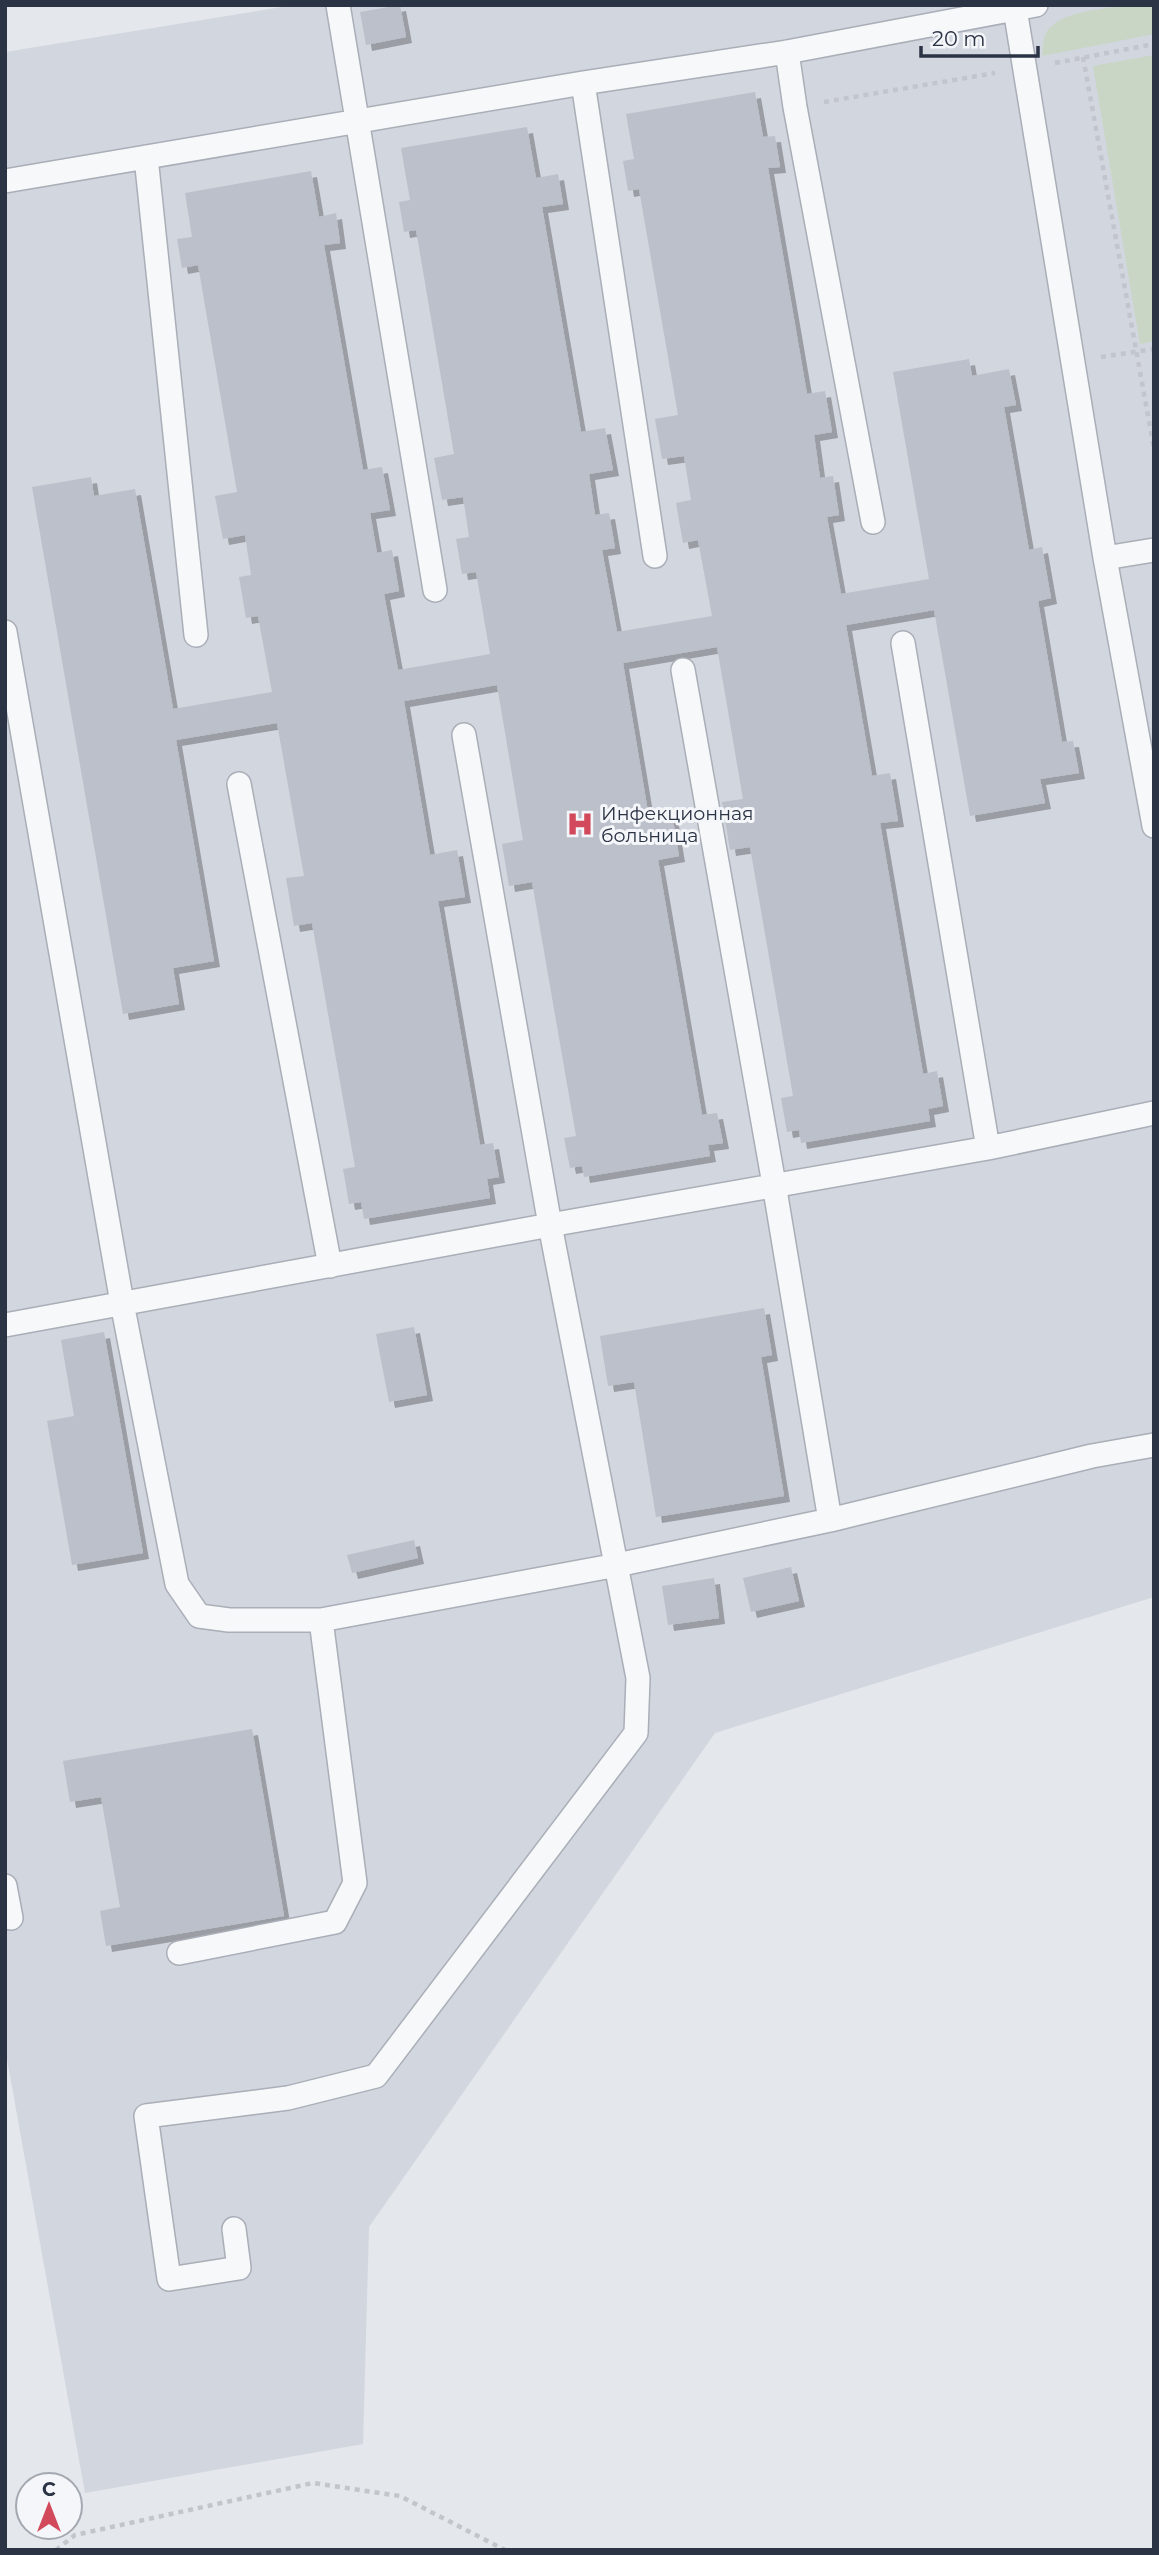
<svg xmlns="http://www.w3.org/2000/svg" width="1159" height="2555" viewBox="0 0 1159 2555" font-family="Montserrat,sans-serif">
	<style>
		.built { fill: #d2d6de }
		.green { fill: #c9d6c5 }
		.building { fill: #bbc0ca; filter: url(#shadow) }
		.lines { fill: none; stroke-linecap: round; stroke-linejoin: round }
		.lane-casing { stroke: #a9aeb7; stroke-width: 26 }
		.path { stroke: #c2c5cb; stroke-width: 4.5; stroke-dasharray: 5 5; stroke-linecap: butt }
		.lane { stroke: #f7f8fa; stroke-width: 23 }
		.labels { text-anchor: middle; stroke-width: 6; stroke-linejoin: round; paint-order: stroke }
		.poi-label { font-size: 19px; fill: #2b3445; stroke: #f4f6f9; text-anchor: start }
	</style>
	<defs>
		<filter id="shadow"><feDropShadow dx="6" dy="6" stdDeviation="0" flood-color="#0004"/></filter>
	</defs>
	<rect width="100%" height="100%" fill="#e4e7ec"/>
	<path class="built" d="M294,5H1154V1597L715,1733L369,2227L363,2444L85,2493L5,2048V52Z"/>
	<path class="green" d="M1130,5H1154V34L1042,56C1043,49 1043,41 1045,35C1057,10 1106,9 1130,5Z
		M1154,55V341L1140,344L1093,66Z"/>
	<path class="building" d="M400,5L406,37L366,45L360,12Z
		M755,92L763,137L775,136L780,167L768,168L807,394L825,391L832,432L814,435L820,478L833,476L839,515L827,517L841,594L929,579L893,372L969,359L972,376L1009,369L1016,405L1004,407L1029,550L1042,547L1051,598L1038,601L1062,742L1073,741L1079,773L1040,779L1045,803L970,816L934,610L846,625L872,776L890,773L898,821L880,823L923,1074L937,1071L943,1106L928,1109L930,1121L801,1143L799,1130L787,1132L781,1098L793,1096L750,847L730,850L722,802L743,799L717,647L623,663L649,818L672,814L679,856L658,860L702,1115L717,1113L723,1143L708,1145L710,1156L584,1177L582,1166L570,1168L564,1138L576,1136L532,882L509,886L502,844L523,840L497,685L404,701L430,855L457,850L465,897L438,901L480,1145L493,1143L499,1177L487,1179L490,1198L364,1219L361,1202L349,1204L343,1169L355,1167L312,923L294,926L286,878L304,876L277,723L176,740L214,961L173,968L179,1004L123,1014L32,487L91,477L94,496L135,489L173,709L272,692L258,616L246,618L239,577L251,575L245,535L223,539L215,496L237,492L198,265L182,268L177,239L192,237L185,193L311,171L319,217L336,213L340,243L324,245L363,470L382,467L390,510L370,513L377,553L392,550L399,591L384,594L398,670L490,654L476,572L462,574L456,539L469,537L463,497L442,500L434,458L454,454L416,230L404,232L399,202L410,200L401,148L527,127L536,178L558,174L563,204L542,207L581,432L605,428L613,470L589,474L595,515L609,513L615,548L602,550L617,632L712,616L698,540L683,543L676,503L691,500L684,456L662,459L655,419L678,415L639,189L628,191L623,161L634,159L626,114Z
		M764,1308L772,1355L761,1357L784,1496L656,1517L634,1382L608,1386L600,1336Z
		M414,1327L427,1395L389,1402L376,1334Z
		M104,1332L143,1553L72,1565L47,1421L74,1416L61,1340Z
		M414,1540L418,1558L352,1573L347,1555Z
		M791,1567L799,1601L751,1612L743,1578Z
		M714,1578L719,1618L668,1625L662,1586Z
		M252,1729L284,1916L106,1946L100,1911L120,1907L101,1797L70,1802L63,1761Z"/>
	<g class="lines">
		<defs>
			<path id="lane" d="M338,5L435,590
				M1015,9L1105,558L1154,826
				M787,52L795,107L873,522
				M583,83L655,556
				M146,157L196,635
				M5,181L583,83L787,52L1036,5
				M1105,558L1154,550
				M5,632L122,1303L177,1584L199,1616L229,1620H321L617,1565L830,1520L1092,1456L1154,1445
				M903,643L988,1148
				M683,670L774,1184L830,1520
				M239,784L330,1266
				M5,1325L550,1225L988,1148L1154,1113
				M5,1886L11,1918
				M179,1953L335,1922L355,1883L321,1620
				M234,2229L239,2268L169,2279L146,2116L288,2098L376,2076L636,1733L638,1678L550,1225L464,735"/>
		</defs>
		<use href="#lane" class="lane-casing"/>
		<path class="path" d="M1083,57L1154,449
			M1055,63L1154,44
			M824,102L995,73
			M1101,357L1154,349
			M56,2550L75,2535L313,2483L400,2496L505,2550"/>
		<use href="#lane" class="lane"/>
	</g>
	<defs>
		<symbol id="hospital-bare" viewBox="-9 -9 18 18"><path d="M-5-5h3v3.5h4V-5h3V5h-3V1.5h-4V5h-3Z" fill="#d1495b" stroke="#f4f6f9" stroke-width="2.5" paint-order="stroke"/></symbol>
	</defs>
	<g fill-rule="evenodd">
		<use href="#hospital-bare" x="561" y="805" width="38" height="38"/>
	</g>
	<g class="labels">
		<g class="poi-label">
			<text x="601" y="820">Инфекционная<tspan x="601" dy="22">больница</tspan></text>
		</g>
	</g>
	<rect width="1159" height="2555" fill="none" stroke="#2b3445" stroke-width="14"/>
	<g transform="translate(49 2506)"><circle r="33" fill="#f4f6f9" stroke="#a4a8b1" stroke-width="2"/>
	<path d="M0-5L12 26L0 18L-12 26Z" fill="#d1495b"/>
	<text y="-10" font-size="19" font-weight="bold" text-anchor="middle" fill="#2b3445">С</text>
	</g>
	<path d="M921 46v10h117v-10" fill="none" stroke="#2b3445" stroke-width="3.5"/>
	<text x="932" y="46" font-size="21" fill="#2b3445" stroke="#f4f6f9" stroke-width="5" paint-order="stroke">20 m</text>
</svg>
